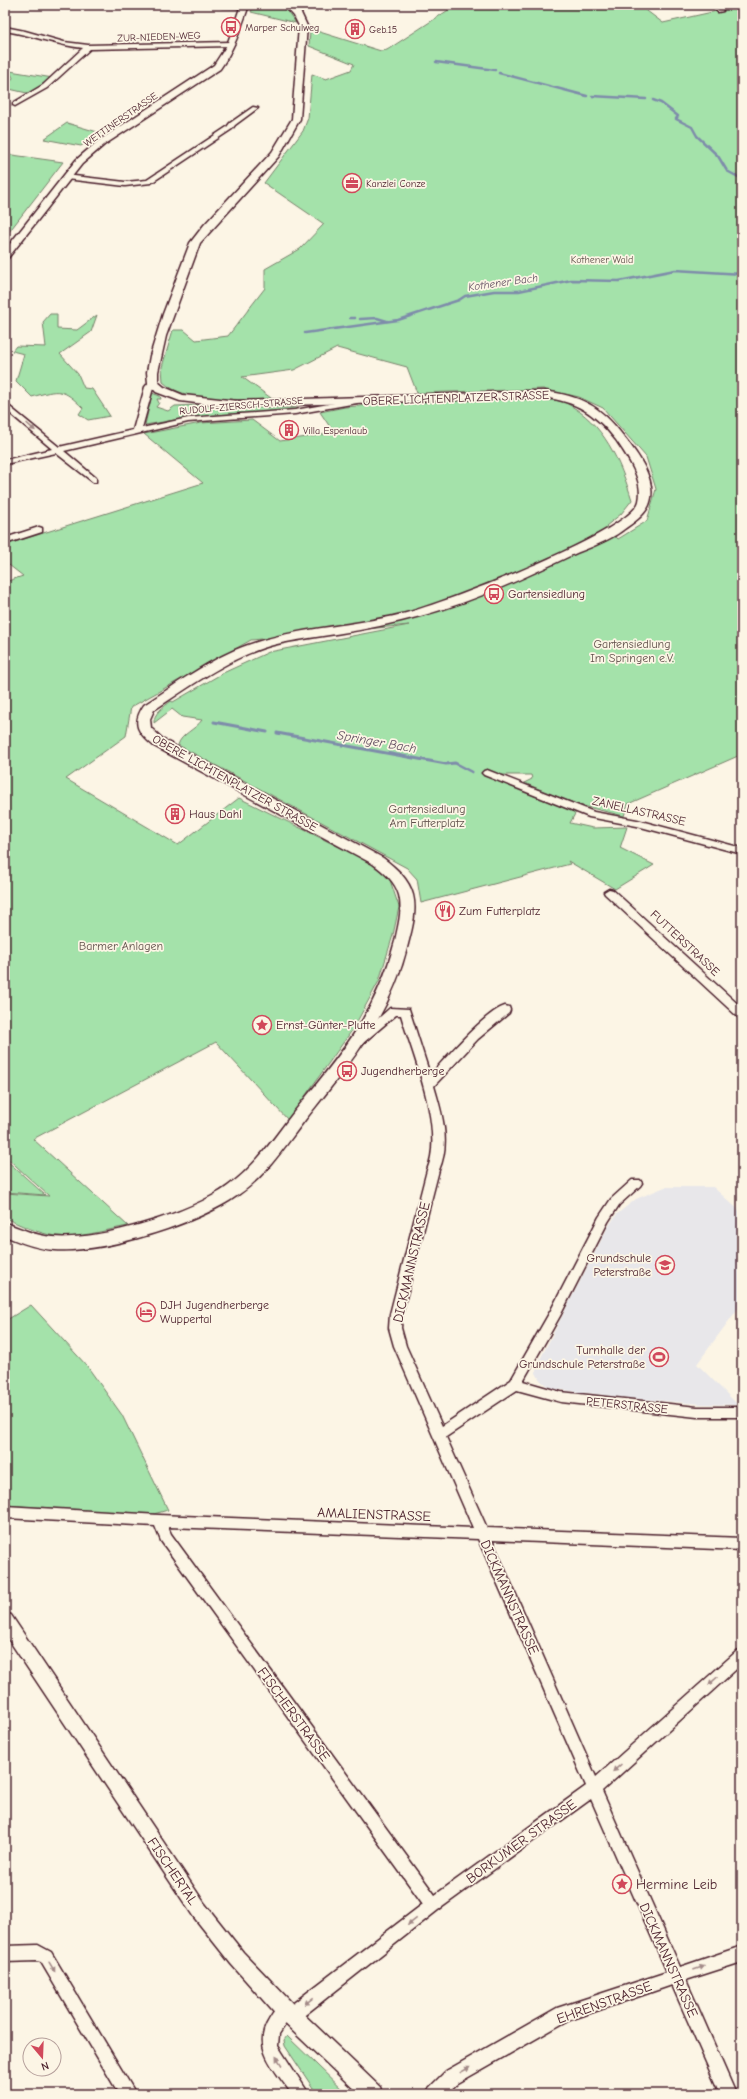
<svg xmlns="http://www.w3.org/2000/svg" width="747" height="2099" viewBox="0 0 747 2099" font-family="'Comic Neue',sans-serif">
	<style>
		.built { fill: #e8e7ea }
		.green { fill: #a4e2aa; stroke: #77806a }
		.lines { fill: none; stroke-linecap: round; stroke-linejoin: round }
		.stream-far1 { stroke: #7e8caa; stroke-width: 2.5 }
		.stream { stroke: #7e8caa; stroke-width: 3 }
		.minor-casing { stroke: #4a1f2b; stroke-width: 3 }
		.tertiary-casing { stroke: #4a1f2b; stroke-width: 3 }
		.secondary-casing { stroke: #4a1f2b; stroke-width: 3 }
		.minor { fill: #fcf5e5; fill-rule: evenodd }
		.tertiary { fill: #fcf5e5; fill-rule: evenodd }
		.secondary { fill: #fcf5e5; fill-rule: evenodd }
		.oneway { fill: #a38a88 }
		.labels { text-anchor: middle; stroke-width: 3.5; stroke-linejoin: round; paint-order: stroke }
		.far-poi-label { font-size: 10px; fill: #4a1f2b; stroke: #fcf5e5; text-anchor: start }
		.far-street-label { font-size: 10px; fill: #4a1f2b; stroke: #fcf5e5 }
		.far-park-label { font-size: 10px; fill: #60504b; stroke: #fcf5e5 }
		.far-water-label { font-size: 11px; font-style: italic; fill: #604c60; stroke: #fcf5e5 }
		.street-label { font-size: 12px; fill: #4a1f2b; stroke: #fcf5e5 }
		.poi-label { font-size: 12px; fill: #4a1f2b; stroke: #fcf5e5; text-anchor: start }
		.park-label { font-size: 12px; fill: #60504b; stroke: #fcf5e5 }
		.water-label { font-size: 13px; font-style: italic; fill: #604c60; stroke: #fcf5e5 }
		.near-street-label { font-size: 14px; fill: #4a1f2b; stroke: #fcf5e5 }
		.near-poi-label { font-size: 14px; fill: #4a1f2b; stroke: #fcf5e5; text-anchor: start }
	</style>
	<rect width="100%" height="100%" fill="#fcf5e5"/>
	<filter id="ink" filterUnits="userSpaceOnUse"><feTurbulence type="fractalNoise" baseFrequency=".025" numOctaves="2"/><feDisplacementMap in="SourceGraphic" scale="8" xChannelSelector="R" yChannelSelector="G"/><feConvolveMatrix kernelMatrix="1 2 1 2 8 2 1 2 1" color-interpolation-filters="sRGB"/></filter>
	<g filter="url(#ink)">
		<path class="built" d="M665,1187H713L742,1213V1303L697,1364L738,1405L701,1404L629,1398L555,1389L547,1386L540,1380L536,1373V1367L608,1227L617,1214L636,1199Z"/>
		<path class="green" d="M254,5H280L288,12L296,23L251,12Z
			M456,5H639L663,23L730,8L728,5H742V759L738,756L628,804L624,816L579,805L524,783L532,779L531,775H491L576,812L570,823L593,828L627,827L620,848L654,865L615,889L568,861L570,864L421,903L417,879L407,868L178,745C181,734 195,730 202,720L182,717L172,709L154,723C153,713 164,707 171,701L173,702L223,673L269,652L409,625L251,640L131,707L126,736L66,779L178,845L239,798L372,863L389,877L399,907L393,935L379,981L353,1029L288,1120L216,1042L33,1139L128,1226C105,1230 78,1239 55,1236C38,1233 20,1225 5,1218V1193L49,1196L5,1156V582L23,576L5,562V545L203,483L144,434L201,423L252,420L280,441L334,433L320,412L345,407C409,402 475,397 539,400C547,401 559,399 566,403C604,423 620,461 632,500L621,514L606,526L618,539L647,521L656,489L646,457L603,408L579,397L543,389L417,393L407,367L337,348L294,370L242,377L271,398V399C241,399 186,404 163,382L162,367L173,330H184L196,340L228,336L265,288V269L300,249L324,224L264,183L303,131L308,118L312,74L326,79L351,70L354,64L309,46L310,29L381,51L387,50Z
			M10,71L53,78L31,94L5,88L13,78Z
			M67,123L101,133L81,146L44,139Z
			M5,154L63,162L5,237Z
			M50,314H57V329L77,330L97,315L91,332L60,354L78,374L84,388L92,389L110,416L88,420L79,414L83,408C63,388 59,389 32,397L16,381L24,354L12,351L16,346L46,347L43,322Z
			M152,393L160,396L161,399H157L159,403L156,407L168,411L175,406L200,405L298,408L296,410L187,418L145,425Z
			M5,1159L45,1195L5,1192Z
			M31,1305L87,1366L122,1415L168,1510L150,1515L5,1505V1321Z
			M287,2036L347,2094H317L285,2046L284,2040Z"/>
		<g class="lines">
			<path class="stream-far1" d="M436,62L495,70
				M499,73L587,96
				M592,96L646,99
				M653,100L661,103L678,116L676,119L692,127L697,136L718,156L727,171L742,179
				M350,318H355
				M360,319L377,318L387,321
				M305,333L398,320L459,300L465,296L494,291H519L571,280L619,281L675,270L742,274"/>
			<path class="stream" d="M214,722L267,732
				M277,733L446,764L455,763L472,772"/>
			<defs>
				<path id="minor" d="M219,5H247L248,6L245,8L222,7Z
					M710,5H717L723,11L718,12Z
					M5,27L25,31L64,42L88,45L231,42L234,44L231,46L90,49L47,88L15,106L13,105V103L43,85L83,48C56,45 32,35 5,31Z
					M253,107L258,108L235,125L232,129L151,183L125,186L66,179L63,177L66,175L125,182L147,180L227,127L230,123Z
					M150,381L157,383L153,388L142,428L188,418L295,410L357,399L361,401L357,403L295,414L188,422L64,451L96,478V482H93L56,453L5,464V460L52,449L5,409V403L59,447L133,430L145,387Z
					M39,527L42,528V532L5,544V538Z
					M487,770L594,812L637,820L742,848V854L637,826L589,817L484,775L482,773L484,771Z
					M609,889L613,890L742,1008V1018L738,1017L605,894L604,892Z
					M505,1006L509,1007L510,1010L509,1013L478,1039L434,1086C442,1113 451,1143 439,1170L402,1314L401,1328L406,1346L442,1426L511,1380L551,1310L599,1217L611,1199L632,1180H640L642,1183L640,1186L619,1205L608,1222L560,1316L523,1381L561,1392L697,1407H742V1417H697L561,1402L517,1390L446,1437L487,1528L742,1538V1550L492,1540L596,1777L737,1651L742,1649V1664L602,1791L680,1967L742,1946V1962L686,1980L736,2094H720L672,1985L567,2021L458,2083L446,2094H427L429,2088L446,2071L557,2008L667,1972L591,1799L438,1910L296,2022L290,2024L287,2022L279,2034L278,2046L309,2094H292C276,2071 251,2048 269,2020C273,2013 278,2006 286,2003L291,2005L423,1904L161,1541L155,1526L5,1518V1506L159,1515L473,1528L394,1346L389,1328L390,1314L427,1170C445,1130 413,1056 401,1015H396L363,1043L359,1044L354,1040L390,1008L409,1009L430,1075C445,1059 485,1012 505,1006ZM168,1527L478,1539L586,1786L435,1895L171,1534Z
					M38,1945L51,1952L136,2094H119L41,1962L37,1961L5,1962V1946Z"/>
				<path id="tertiary" d="M241,5H249C241,28 234,49 220,69L104,145L82,164L8,258L5,259V250L76,160L98,141L214,65L227,45Z
					M5,1613L11,1615L205,1904L243,1952L293,2004L380,2087L382,2094H359L279,2018L231,1964L193,1916L5,1634Z"/>
				<path id="secondary" d="M284,5H293L301,13L307,26L300,119L279,156L200,243L166,336L158,372V382L164,387L183,395L238,401L543,391C581,396 600,405 624,437C637,453 657,480 650,502C647,514 633,523 623,530C609,541 588,548 572,555C516,582 461,607 401,621C373,628 344,633 316,637C298,640 280,642 263,648C223,662 189,687 154,710L150,719L151,728L164,740L383,858C396,868 409,879 413,895C417,911 412,929 408,944C390,1017 350,1063 305,1120C285,1146 266,1176 238,1195C198,1224 104,1253 55,1250C38,1249 21,1243 5,1236V1223C21,1228 35,1236 53,1237C99,1241 190,1214 228,1186C255,1167 274,1138 294,1112C340,1055 376,1015 395,941C398,926 403,910 399,895C395,881 384,872 373,864L154,746C138,733 131,724 144,705C180,682 216,654 257,642C304,627 354,626 402,614C439,605 632,533 639,501C644,480 627,456 616,440C594,412 577,402 543,397L228,407L180,401L156,392L148,383L147,372L150,356L163,314L190,243L204,225L272,152L292,119L299,26L294,16Z"/>
			</defs>
			<use href="#minor" class="minor-casing"/>
			<use href="#tertiary" class="tertiary-casing"/>
			<use href="#secondary" class="secondary-casing"/>
			<use href="#minor" class="minor"/>
			<use href="#tertiary" class="tertiary"/>
			<use href="#secondary" class="secondary"/>
		</g>
		<defs><path id="oneway-solid" d="M-6-.8H1V-3.2L6.5 0L1 3.2V.8H-6Z"/></defs>
		<g class="oneway">
			<use href="#oneway-solid" transform="translate(31 427) rotate(42)"/>
			<use href="#oneway-solid" transform="translate(713 1681) rotate(138)"/>
			<use href="#oneway-solid" transform="translate(617 1768) rotate(138)"/>
			<use href="#oneway-solid" transform="translate(412 1922) rotate(142)"/>
			<use href="#oneway-solid" transform="translate(52 1967) rotate(59)"/>
			<use href="#oneway-solid" transform="translate(699 1968) rotate(-19)"/>
			<use href="#oneway-solid" transform="translate(309 2001) rotate(142)"/>
			<use href="#oneway-solid" transform="translate(279 2061) rotate(-123)"/>
			<use href="#oneway-solid" transform="translate(465 2070) rotate(-29)"/>
		</g>
	</g>
	<defs>
		<symbol id="bus-ring" viewBox="-11 -11 22 22"><circle r="9.5" fill="#fcf5e5" stroke="#d1495b" stroke-width="1.5"/><path d="M-5-6H5V4H4V6H2V4H-2V6H-4V4H-5ZM-3.5-4V0h7V-4ZM-3.5 1.2v1.5H-2V1.2ZM2 1.2v1.5H3.5V1.2Z" fill="#d1495b"/></symbol>
		<symbol id="building-ring" viewBox="-11 -11 22 22"><circle r="9.5" fill="#fcf5e5" stroke="#d1495b" stroke-width="1.5"/><path d="M-4-6H4V6H1V3H-1V6H-4ZM-2.5-4.3h1.7v1.8h-1.7ZM.8-4.3h1.7v1.8H.8ZM-2.5-1h1.7V.8h-1.7ZM.8-1h1.7V.8H.8Z" fill="#d1495b"/></symbol>
		<symbol id="office-ring" viewBox="-11 -11 22 22"><circle r="9.5" fill="#fcf5e5" stroke="#d1495b" stroke-width="1.5"/><path d="M-6-3h4V-5.5h4V-3h4V5H-6ZM-1-4.5V-3h2v-1.5ZM-6 0V1H6V0Z" fill="#d1495b"/></symbol>
		<symbol id="restaurant-ring" viewBox="-11 -11 22 22"><circle r="9.5" fill="#fcf5e5" stroke="#d1495b" stroke-width="1.5"/><path d="M-5-6h1v4h1v-4h1v4h1v-4h1v5L-1.5 .5V6h-2V.5L-5-1ZM5-6V6H3V1.5H1.5Q1.5-4 5-6Z" fill="#d1495b"/></symbol>
		<symbol id="sight-ring" viewBox="-11 -11 22 22"><circle r="9.5" fill="#fcf5e5" stroke="#d1495b" stroke-width="1.5"/><path d="M0-6L1.8-2.2L6-1.7L2.9 1.2L3.7 5.4L0 3.3L-3.7 5.4L-2.9 1.2L-6-1.7L-1.8-2.2Z" fill="#d1495b"/></symbol>
		<symbol id="school-ring" viewBox="-11 -11 22 22"><circle r="9.5" fill="#fcf5e5" stroke="#d1495b" stroke-width="1.5"/><path d="M0-5L7-2L0 1L-7-2ZM-4 1L0 2.5L4 1V4Q0 6-4 4Z" fill="#d1495b"/></symbol>
		<symbol id="hotel-ring" viewBox="-11 -11 22 22"><circle r="9.5" fill="#fcf5e5" stroke="#d1495b" stroke-width="1.5"/><path d="M-6-4.5h1.5V1H6V5H4.5V3h-9V5H-6ZM-4 0a1.8 1.8 0 1 1 3.6 0ZM.5 0V-2.5h3Q6-2.5 6 0Z" fill="#d1495b"/></symbol>
		<symbol id="stadium-ring" viewBox="-11 -11 22 22"><circle r="9.5" fill="#fcf5e5" stroke="#d1495b" stroke-width="1.5"/><path d="M0-5a6.5 5 0 1 0 0 10a6.5 5 0 1 0 0-10ZM-3.5-1.8h7v3.6h-7Z" fill="#d1495b"/></symbol>
	</defs>
	<g fill-rule="evenodd">
		<use href="#bus-ring" x="220" y="16" width="22" height="22"/>
		<use href="#building-ring" x="344" y="18" width="22" height="22"/>
		<use href="#office-ring" x="341" y="172" width="22" height="22"/>
		<use href="#building-ring" x="278" y="419" width="22" height="22"/>
		<use href="#bus-ring" x="483" y="583" width="22" height="22"/>
		<use href="#building-ring" x="164" y="803" width="22" height="22"/>
		<use href="#restaurant-ring" x="434" y="900" width="22" height="22"/>
		<use href="#sight-ring" x="251" y="1014" width="22" height="22"/>
		<use href="#bus-ring" x="336" y="1060" width="22" height="22"/>
		<use href="#school-ring" x="654" y="1254" width="22" height="22"/>
		<use href="#hotel-ring" x="135" y="1301" width="22" height="22"/>
		<use href="#stadium-ring" x="648" y="1346" width="22" height="22"/>
		<use href="#sight-ring" x="611" y="1873" width="22" height="22"/>
	</g>
	<g class="labels">
		<g class="far-poi-label">
			<text x="245" y="31">Marper Schulweg</text>
			<text x="369" y="33">Geb.15</text>
			<text x="366" y="187">Kanzlei Conze</text>
			<text x="303" y="434">Villa Espenlaub</text>
		</g>
		<g class="far-street-label">
			<text transform="translate(159 36) rotate(-2)" y="4">ZUR-NIEDEN-WEG</text>
			<text transform="translate(120 119) rotate(-35)" y="4">WETTINERSTRASSE</text>
			<text transform="translate(241 405) rotate(-5)" y="4">RUDOLF-ZIERSCH-STRASSE</text>
		</g>
		<g class="far-park-label">
			<text x="602" y="263">Kothener Wald</text>
		</g>
		<g class="far-water-label">
			<text transform="translate(503 282) rotate(-8)" y="4">Kothener Bach</text>
		</g>
		<g class="street-label">
			<text transform="translate(456 398) rotate(-2)" y="4">OBERE LICHTENPLATZER STRASSE</text>
			<text transform="translate(235 783) rotate(29)" y="4">OBERE LICHTENPLATZER STRASSE</text>
			<text transform="translate(639 811) rotate(13)" y="4">ZANELLASTRASSE</text>
			<text transform="translate(685 943) rotate(43)" y="4">FUTTERSTRASSE</text>
			<text transform="translate(627 1405) rotate(6)" y="4">PETERSTRASSE</text>
		</g>
		<g class="poi-label">
			<text x="508" y="598">Gartensiedlung</text>
			<text x="189" y="818">Haus Dahl</text>
			<text x="459" y="915">Zum Futterplatz</text>
			<text x="276" y="1029">Ernst-Günter-Plutte</text>
			<text x="361" y="1075">Jugendherberge</text>
			<text x="651" y="1262" text-anchor="end">Grundschule<tspan x="651" dy="14">Peterstraße</tspan></text>
			<text x="160" y="1309">DJH Jugendherberge<tspan x="160" dy="14">Wuppertal</tspan></text>
			<text x="645" y="1354" text-anchor="end">Turnhalle der<tspan x="645" dy="14">Grundschule Peterstraße</tspan></text>
		</g>
		<g class="park-label">
			<text x="632" y="648">Gartensiedlung<tspan x="632" dy="14">Im Springen e.V.</tspan></text>
			<text x="427" y="813">Gartensiedlung<tspan x="427" dy="14">Am Futterplatz</tspan></text>
			<text x="121" y="950">Barmer Anlagen</text>
		</g>
		<g class="water-label">
			<text transform="translate(377 741) rotate(10)" y="5">Springer Bach</text>
		</g>
		<g class="near-street-label">
			<text transform="translate(411 1262) rotate(-77)" y="5">DICKMANNSTRASSE</text>
			<text transform="translate(374 1514) rotate(2)" y="5">AMALIENSTRASSE</text>
			<text transform="translate(510 1597) rotate(66)" y="5">DICKMANNSTRASSE</text>
			<text transform="translate(294 1714) rotate(54)" y="5">FISCHERSTRASSE</text>
			<text transform="translate(521 1841) rotate(-36)" y="5">BORKUMER STRASSE</text>
			<text transform="translate(173 1871) rotate(56)" y="5">FISCHERTAL</text>
			<text transform="translate(669 1960) rotate(66)" y="5">DICKMANNSTRASSE</text>
			<text transform="translate(604 2002) rotate(-20)" y="5">EHRENSTRASSE</text>
		</g>
		<g class="near-poi-label">
			<text x="636" y="1889">Hermine Leib</text>
		</g>
	</g>
	<rect width="747" height="2099" fill="none" stroke="#fcf5e5" stroke-width="20"/>
	<rect x="10" y="10" width="727" height="2079" fill="none" stroke="#4a1f2b" stroke-width="1.5" filter="url(#ink)"/>
	<g transform="translate(42 2057) rotate(161)"><circle r="19" fill="#fcf5e5" stroke="#b59f9b"/>
	<path d="M0-3L7 15L0 10L-7 15Z" fill="#d1495b"/>
	<text y="-6" font-size="11" font-weight="bold" text-anchor="middle" fill="#4a1f2b">N</text>
	</g>
</svg>
